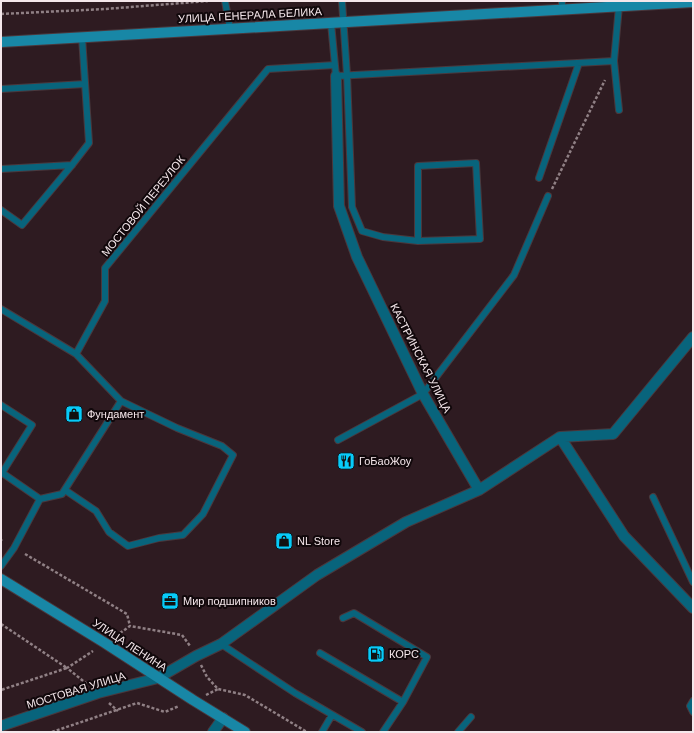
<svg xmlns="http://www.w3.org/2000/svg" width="694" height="733" viewBox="0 0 694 733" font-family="Arial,sans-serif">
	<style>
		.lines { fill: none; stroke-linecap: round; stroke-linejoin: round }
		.service-casing { stroke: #4a383d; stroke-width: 8 }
		.minor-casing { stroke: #4a383d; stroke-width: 12 }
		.secondary-casing { stroke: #4a383d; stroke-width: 12 }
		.path { stroke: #908085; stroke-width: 2.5; stroke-dasharray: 3 2; stroke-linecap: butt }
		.service { stroke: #08647c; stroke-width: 6 }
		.minor { stroke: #08647c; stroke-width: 10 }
		.secondary { stroke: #1887a6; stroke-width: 10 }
		.labels { text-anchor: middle; stroke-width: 4; stroke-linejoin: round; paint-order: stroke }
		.street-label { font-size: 11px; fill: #f5e7eb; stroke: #11080b }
		.poi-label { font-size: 11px; fill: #f5e7eb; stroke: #11080b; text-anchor: start }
	</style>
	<rect width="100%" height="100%" fill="#2e1b21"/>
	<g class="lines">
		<defs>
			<path id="service" d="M225,1L230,29
				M342,1L347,75L352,207L362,231L383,237L418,241L480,239L476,163L418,166V241
				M562,1V9
				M331,23L336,76L614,61
				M1,89L85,84
				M619,110L614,61L619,6
				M1,169L72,165
				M539,178L579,63
				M1,210L22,225L72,165L89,143L82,37
				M1,309L76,354L121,401L62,494L40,499
				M76,354L105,301V268L268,69L335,65
				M1,405L32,425L2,473
				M338,440L423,394L514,275L548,196
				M1,472L40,499L14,548L1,566
				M65,490L96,511L109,532L128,546L159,538L183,535L203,514L233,455L222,446L177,428L121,401
				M653,497L693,582
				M343,618L354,613L427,657L403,702L383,732
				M221,644L295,693L362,732
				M320,653L403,702
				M693,701L690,706L693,712
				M322,732L332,715
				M458,732L471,717"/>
			<path id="minor" d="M336,76L339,206L357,257L423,394L479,490L560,437L624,536L693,608
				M560,437L613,434L693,337
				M1,726L98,693L158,678L196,656L221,644L317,575L406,522L479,490
				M213,732L223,718"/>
			<path id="secondary" d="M1,42L693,2
				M1,579L105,643L193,700L245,732"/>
		</defs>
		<use href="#service" class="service-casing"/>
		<use href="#minor" class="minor-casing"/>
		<use href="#secondary" class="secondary-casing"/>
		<path class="path" d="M1,14L105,9L208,1
			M552,189L605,80
			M1,540L2,541
			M25,554L127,614L130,626
			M1,624L67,668L1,690
			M116,636L130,626L182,635L190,646
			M201,665L207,677L218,689L245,695L307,732
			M87,684L67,668L93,651
			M206,695L218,689
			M109,703L118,711
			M52,732L137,703L165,712L179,706"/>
		<use href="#service" class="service"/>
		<use href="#minor" class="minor"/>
		<use href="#secondary" class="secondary"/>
	</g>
	<defs>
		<symbol id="shop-square" viewBox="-11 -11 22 22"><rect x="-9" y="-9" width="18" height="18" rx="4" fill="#07cbf9" stroke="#11080b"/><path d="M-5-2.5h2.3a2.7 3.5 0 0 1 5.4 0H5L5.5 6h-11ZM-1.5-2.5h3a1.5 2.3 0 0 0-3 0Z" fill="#111"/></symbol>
		<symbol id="restaurant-square" viewBox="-11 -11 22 22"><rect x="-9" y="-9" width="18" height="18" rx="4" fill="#07cbf9" stroke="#11080b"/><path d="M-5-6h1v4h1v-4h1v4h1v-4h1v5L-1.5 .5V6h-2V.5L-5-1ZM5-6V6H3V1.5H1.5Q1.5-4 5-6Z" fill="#111"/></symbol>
		<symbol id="office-square" viewBox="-11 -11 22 22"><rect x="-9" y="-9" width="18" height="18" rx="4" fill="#07cbf9" stroke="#11080b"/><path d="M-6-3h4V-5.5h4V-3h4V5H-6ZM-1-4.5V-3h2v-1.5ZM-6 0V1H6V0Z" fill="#111"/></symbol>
		<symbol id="fuel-square" viewBox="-11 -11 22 22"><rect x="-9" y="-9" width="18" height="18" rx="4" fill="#07cbf9" stroke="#11080b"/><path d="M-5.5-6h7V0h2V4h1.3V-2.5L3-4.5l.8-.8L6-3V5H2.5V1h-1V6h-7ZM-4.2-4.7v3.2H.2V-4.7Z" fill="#111"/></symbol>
	</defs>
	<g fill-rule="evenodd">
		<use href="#shop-square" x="64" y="404" width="20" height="20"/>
		<use href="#restaurant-square" x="336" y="451" width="20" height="20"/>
		<use href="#shop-square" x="274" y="531" width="20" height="20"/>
		<use href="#office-square" x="160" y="591" width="20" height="20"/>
		<use href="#fuel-square" x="366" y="644" width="20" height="20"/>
	</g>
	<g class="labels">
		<g class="street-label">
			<text transform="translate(250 15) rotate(-3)" y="4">УЛИЦА ГЕНЕРАЛА БЕЛИКА</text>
			<text transform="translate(143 206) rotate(-51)" y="4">МОСТОВОЙ ПЕРЕУЛОК</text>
			<text transform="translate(421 358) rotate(63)" y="4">КАСТРИНСКАЯ УЛИЦА</text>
			<text transform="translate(130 645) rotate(33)" y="4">УЛИЦА ЛЕНИНА</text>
			<text transform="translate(76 690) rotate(-17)" y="4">МОСТОВАЯ УЛИЦА</text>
		</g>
		<g class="poi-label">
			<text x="87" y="418">Фундамент</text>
			<text x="359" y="465">ГоБаоЖоу</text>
			<text x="297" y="545">NL Store</text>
			<text x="183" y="605">Мир подшипников</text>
			<text x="389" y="658">КОРС</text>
		</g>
	</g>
	<rect width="694" height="733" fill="none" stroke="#f5e7eb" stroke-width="4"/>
</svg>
